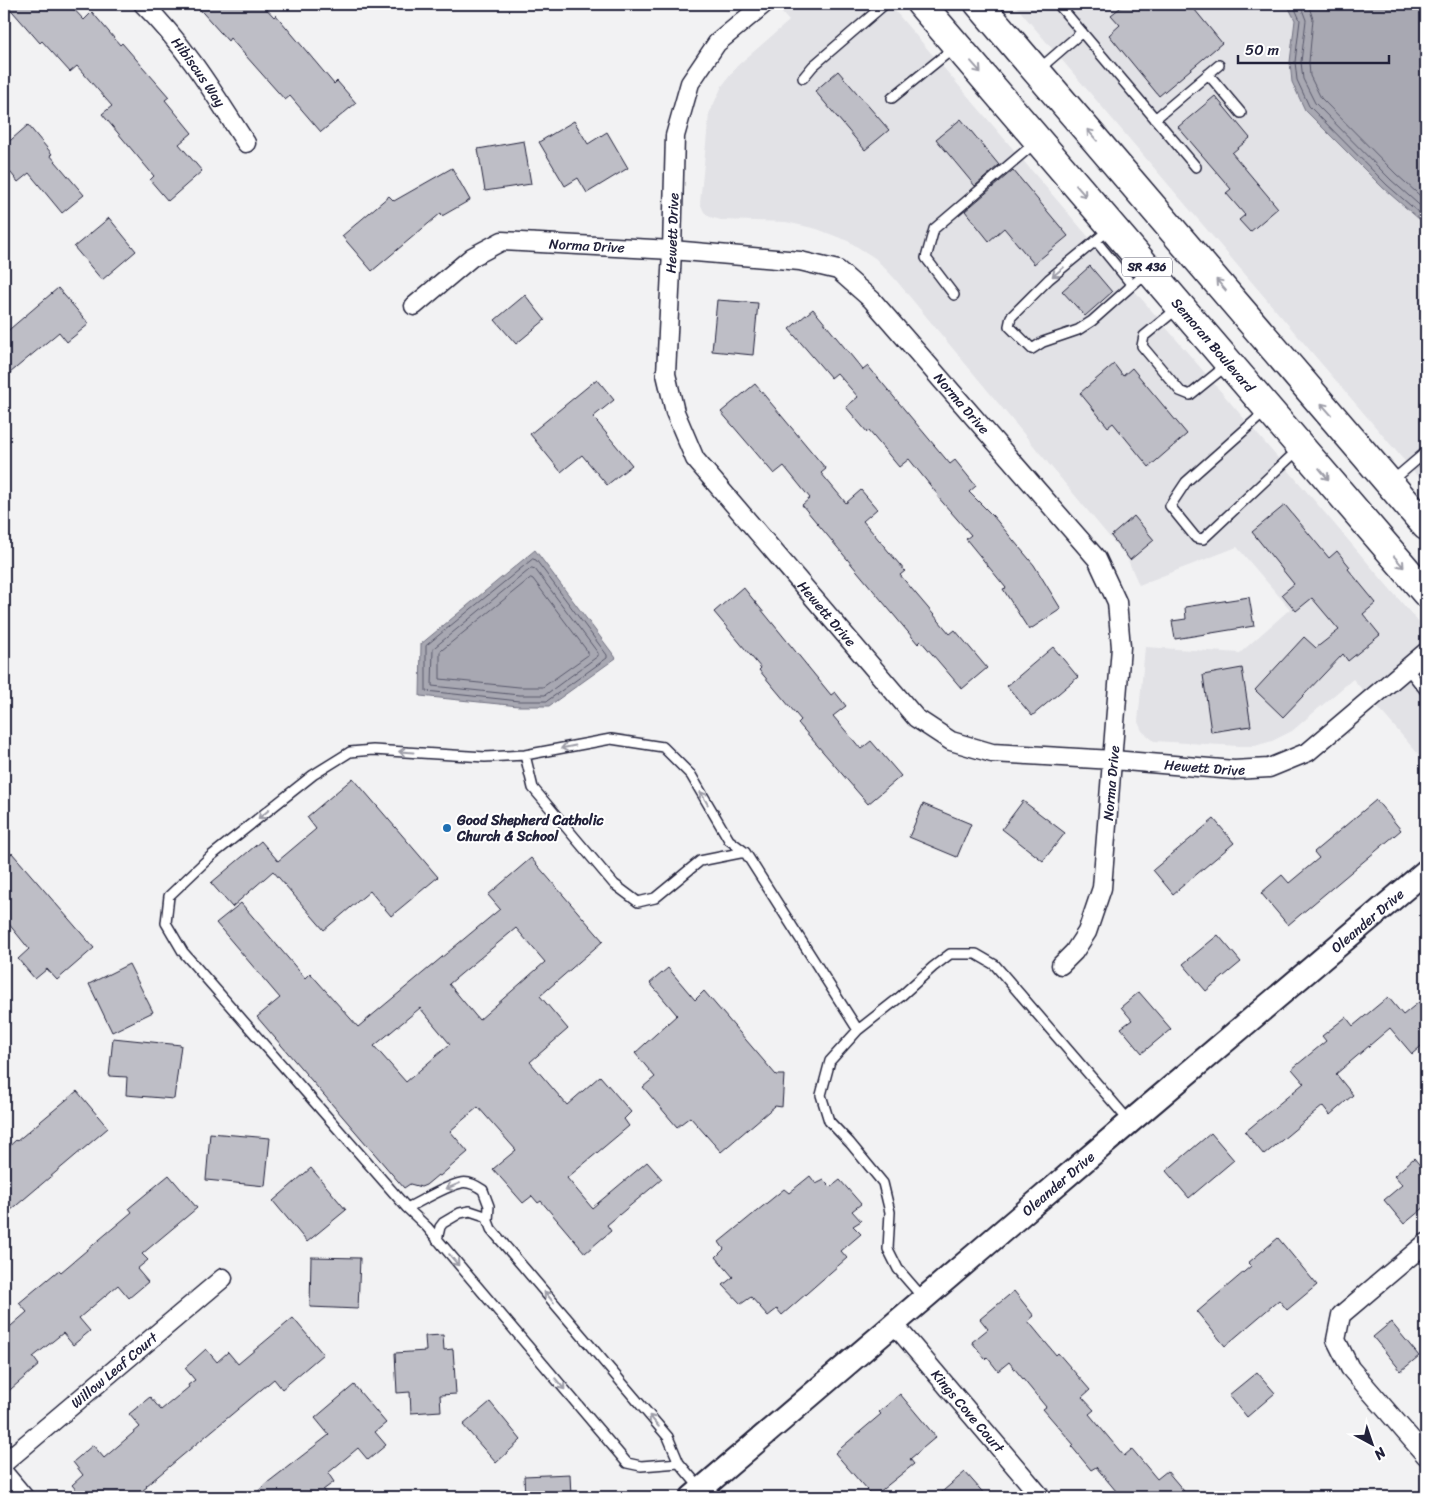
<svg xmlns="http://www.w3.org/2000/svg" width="1430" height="1501" viewBox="0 0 1430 1501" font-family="Sriracha,sans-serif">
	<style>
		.built { fill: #e2e2e6 }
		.water { fill: #a8a8b2; stroke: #727282 }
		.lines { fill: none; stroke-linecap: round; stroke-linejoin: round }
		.shore { stroke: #58586b; stroke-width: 1 }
		.building { fill: #bebec6; stroke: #22223b; fill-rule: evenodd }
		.service-casing { stroke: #22223b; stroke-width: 12 }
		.minor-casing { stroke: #22223b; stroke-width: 21 }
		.tertiary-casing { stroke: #22223b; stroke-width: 26 }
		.primary-casing { stroke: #22223b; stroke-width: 31 }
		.service { stroke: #fff; stroke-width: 9 }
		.minor { stroke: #fff; stroke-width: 18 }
		.tertiary { stroke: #fff; stroke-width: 22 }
		.primary { stroke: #fff; stroke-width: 28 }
		.oneway { stroke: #9c9ca7 }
		.poi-dot { fill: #1f6fb2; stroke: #fff; stroke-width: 2 }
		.labels { text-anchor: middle; stroke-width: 4; stroke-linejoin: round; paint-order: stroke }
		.shield { fill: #fff; stroke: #646476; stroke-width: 1 }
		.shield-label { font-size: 12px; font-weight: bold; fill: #22223b }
		.street-label { font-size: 14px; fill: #22223b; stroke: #fff }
		.poi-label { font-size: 14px; font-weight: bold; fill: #22223b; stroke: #fff; text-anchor: start }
	</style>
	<rect width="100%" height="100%" fill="#f2f2f3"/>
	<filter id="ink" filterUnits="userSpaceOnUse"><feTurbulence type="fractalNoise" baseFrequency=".02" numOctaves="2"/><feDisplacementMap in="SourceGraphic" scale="10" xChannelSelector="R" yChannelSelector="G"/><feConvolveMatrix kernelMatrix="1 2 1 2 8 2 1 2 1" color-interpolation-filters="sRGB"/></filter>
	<g filter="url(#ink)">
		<path class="built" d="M774,4H889L1426,631V763L1353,679L1292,731L1272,741L1255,746H1239L1154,741L1142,731L1138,722L1145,647L1240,653L1290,609L1237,547L1139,585L1127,558L895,279L875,258L848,241L817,229L786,222L721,220L710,217L704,212L700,203L709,114L722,86L737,66L789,21Z
			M1014,4H1426V486Z"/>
		<path class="water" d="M1287,4H1426V225L1383,188L1305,110L1292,82L1290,62L1295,20Z
			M535,550L616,658L549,706H519L420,696L421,644Z"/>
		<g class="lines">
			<path class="shore" d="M1293,4L1300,20L1295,62L1297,80L1309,106L1387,185L1426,219
				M1300,4L1306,20L1301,62L1303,79L1315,103L1391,180L1426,211
				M1308,4L1313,19L1309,62L1310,76L1321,98L1396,174L1426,201
				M533,559L536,560L607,655V658L547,701H519L426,691V646Z
				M532,568L535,569L598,653V656L545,695H519L432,686L433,649Z
				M531,578L533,579L588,652V655L543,687H519L440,679V652Z"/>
		</g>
		<path class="building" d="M6,4H69L84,20L92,12L120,45L122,43L169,97L165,100L192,133L179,144L202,171L168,201L150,180L154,176L102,114L112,106L77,66L70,72L42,41L40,43Z
			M195,4H262L274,17L276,15L334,84L337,81L356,103L321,132L290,96L285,100L230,38L228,41Z
			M1125,4H1190L1222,43L1159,96L1109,35L1120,25L1111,15Z
			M838,71L889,130L865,150L815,91Z
			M1215,96L1250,138L1232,153L1278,208L1250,232L1239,220L1245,215L1226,193L1231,189L1178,127Z
			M961,119L999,165L975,186L936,139Z
			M574,121L588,144L607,132L628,168L587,193L578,178L565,186L539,142Z
			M28,125L52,154L50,155L84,195L62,213L29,173L18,182L4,164V146Z
			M524,141L531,184L485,191L478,149Z
			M452,168L470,200L442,216L441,213L372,271L342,236L389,196L394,201Z
			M1013,170L1068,236L1034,264L1004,228L989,241L965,211Z
			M109,218L136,251L102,280L74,247Z
			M1090,266L1112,292L1085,316L1062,291Z
			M58,288L89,324L67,342L59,332L4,378V334Z
			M525,295L545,320L516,344L495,320Z
			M717,300L758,303L753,355L712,351Z
			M813,309L863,370L868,366L950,464L955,460L976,486L969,492L993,516L1034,565L1061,609L1029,630L1003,589L1006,588L966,539L971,535L937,496L938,495L909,459L899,467L869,431L867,432L846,407L858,397L837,373L831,378L789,329Z
			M1114,364L1123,376L1132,368L1187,434L1149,467L1113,423L1108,427L1080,393Z
			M597,379L614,400L593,417L632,465L607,485L582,455L561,472L530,434Z
			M755,384L826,469L821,473L846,503L861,490L877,509L863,521L905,571L900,575L950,634L955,630L987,668L962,689L921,641L918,644L802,505L810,498L784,466L774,474L721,412Z
			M1285,505L1329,558L1337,551L1350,567L1348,569L1376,603L1363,614L1380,635L1348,661L1343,654L1283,717L1255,690L1304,637L1316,648L1339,630L1312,598L1296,611L1282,594L1294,584L1252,532Z
			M1134,516L1154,540L1130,560L1111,536Z
			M743,587L831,695L835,692L846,706L833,716L861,749L871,741L901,776L868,804L798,723L801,720L759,670L761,668L714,612Z
			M1249,597L1254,626L1175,639L1172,621L1186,619L1185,607Z
			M1053,647L1078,677L1032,716L1007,686Z
			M1242,668L1251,726L1211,732L1203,675Z
			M353,778L438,877L391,916L370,891L324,930L273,871L232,907L211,883L261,841L278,861L316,829L307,817Z
			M1376,800L1401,830L1288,925L1261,893L1282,875L1289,883L1319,858L1314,852Z
			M1023,801L1065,833L1043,861L1002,829Z
			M923,804L971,824L957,857L909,837Z
			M1214,819L1234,843L1173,894L1153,870Z
			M12,853L94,948L57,980L47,969L35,979L18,959L29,949L4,918V860Z
			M531,858L603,941L540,996L568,1029L530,1062L567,1105L600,1076L631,1112L624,1119L629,1126L567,1178L592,1208L647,1162L662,1179L607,1225L611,1231L585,1253L541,1201L538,1203L532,1196L523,1203L493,1169L516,1150L478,1107L450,1131L468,1152L440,1176L438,1175L426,1185L421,1187L410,1184L404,1188L257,1017L280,998L216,923L241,903L305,978L310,973L358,1027L500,909L488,895ZM516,928L545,962L479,1020L449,984ZM420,1008L450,1044L406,1082L374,1046Z
			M1218,935L1241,962L1206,991L1183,964Z
			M129,964L153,1012L112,1032L89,984Z
			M668,968L695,1000L704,991L776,1075H784L782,1107L775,1106L721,1152L690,1117L677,1127L643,1087L655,1077L635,1053L677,1015L650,983Z
			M1139,992L1171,1029L1142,1053L1121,1028L1132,1020L1121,1007Z
			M1388,997L1403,1015L1419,1002L1426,1011V1042L1412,1054L1390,1028L1336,1074L1353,1095L1330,1115L1323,1106L1264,1155L1245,1132L1304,1083L1292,1069L1326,1041L1322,1036L1346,1017L1353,1026Z
			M113,1038L181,1045L174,1099L126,1095L127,1077L109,1076Z
			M77,1091L108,1128L4,1216V1151L16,1140L17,1141Z
			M210,1133L270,1138L265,1186L206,1180Z
			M1211,1133L1234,1160L1189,1198L1166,1171Z
			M1414,1158L1426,1173V1206L1404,1224L1384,1200L1402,1185L1394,1176Z
			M311,1168L346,1210L307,1242L273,1201Z
			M169,1175L197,1208L142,1254L148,1260L137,1269L148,1282L129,1298L118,1285L79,1318L90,1331L73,1345L63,1333L33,1357L39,1365L4,1395V1332L27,1312L19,1303L59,1270L61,1272L132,1212L129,1208Z
			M810,1176L816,1184L824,1180L831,1187L840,1180L861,1204L852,1211L861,1221L853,1226L861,1234L841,1251L847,1258L782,1315L777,1309L768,1316L751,1297L741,1304L723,1285L733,1277L716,1257L724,1249L719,1242L784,1189L789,1193Z
			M1278,1238L1317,1285L1287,1310L1279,1300L1225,1346L1197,1312L1251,1266L1248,1263Z
			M311,1257L360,1258L358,1309L310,1307Z
			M1014,1291L1034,1316L1028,1321L1056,1355L1058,1353L1090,1390L1082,1397L1094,1410L1089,1414L1124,1456L1132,1449L1157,1479L1167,1471L1189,1497H1121L1096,1467L1091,1470L1072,1447L1074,1445L1043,1409L1046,1407L1009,1362L998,1371L987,1357L985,1359L972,1342L988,1329L980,1319Z
			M293,1318L323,1354L282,1389L274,1379L146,1486L147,1487L134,1497H82L72,1485L83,1475L73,1462L93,1445L104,1458L140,1427L129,1414L150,1397L161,1410L189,1387L188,1385L195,1380L185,1368L206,1349L217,1362L228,1352L238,1364Z
			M1391,1322L1419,1356L1401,1371L1373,1337Z
			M443,1335L444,1350L453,1349L456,1394L440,1395L441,1411L411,1413L410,1392L397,1393L395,1353L426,1351L425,1336Z
			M1257,1372L1275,1393L1247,1417L1229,1395Z
			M354,1385L386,1423L375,1432L386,1445L368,1460L358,1448L328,1473L334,1482L323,1490L328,1497H252L267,1483L329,1435L315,1418Z
			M900,1394L936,1437L910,1459L914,1464L873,1497L835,1453L881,1414L879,1412Z
			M490,1402L521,1440L496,1463L463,1425Z
			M965,1472L987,1497H936Z
			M570,1474L571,1497H525L524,1476Z"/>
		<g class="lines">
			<defs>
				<path id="service" d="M1058,4L1196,167
					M1038,70L1082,32
					M1208,74L1241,113
					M803,78L813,66L885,4
					M892,98L955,47
					M1155,119L1219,65
					M1110,229L1049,279L1011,317L1009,326L1032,349L1043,342L1078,330L1092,321L1147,272
					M1096,241L1132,285
					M954,295L926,258L934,229L1036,142
					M1178,308L1144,336L1142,346L1180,391L1190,395L1227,365
					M1266,411L1186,482L1170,506L1196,538L1203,539L1300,448
					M1392,481L1426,452
					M1407,668L1426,692
					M525,755L533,788L614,884L638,902L655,898L700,861L745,852
					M407,1208L183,952L166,923L169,896L211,856L313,775L350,752L373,750L485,757L525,755L611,739L663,747L691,775L729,840L745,852L858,1030
					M437,1240L440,1227L443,1223L460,1213L470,1211L488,1217
					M924,1299L898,1269L888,1249L890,1212L883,1183L850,1143L829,1121L821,1095L830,1061L858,1030L900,997L933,967L950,954H976L995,965L1130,1122
					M679,1463L641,1466L627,1463L427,1227L407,1208C422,1201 445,1186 461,1183C469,1181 477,1186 483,1190L489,1206L488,1221L491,1229L668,1437L679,1463L701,1489"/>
				<g id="minor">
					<path id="s1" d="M143,4C185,45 215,95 246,143"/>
					<path id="s2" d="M764,4L717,43L690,83L675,136L672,250L666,374L675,412L695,459L916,718L951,741L992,753L1113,760L1234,770L1269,768L1308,752L1426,652"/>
					<path id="s3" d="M414,306L472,257L502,241L672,250L800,261L838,270L872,300L1097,559L1117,602L1121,647L1102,888L1087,932L1074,952L1061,965"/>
					<path d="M1426,1243L1341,1315L1336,1340L1350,1368L1426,1456"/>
					<path id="s4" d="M894,1324L1041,1497"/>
					<path id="s5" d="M4,1463L223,1278"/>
					<path d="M4,1473L24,1497"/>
				</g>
				<g id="tertiary">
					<path id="s6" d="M692,1497L1130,1122L1426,871"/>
				</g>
				<g id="primary">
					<path id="s7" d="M921,4L1426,593"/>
					<path d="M979,4L1426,526"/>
				</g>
			</defs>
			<use href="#service" class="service-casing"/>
			<use href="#minor" class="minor-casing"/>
			<use href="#tertiary" class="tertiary-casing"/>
			<use href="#primary" class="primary-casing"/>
			<use href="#service" class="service"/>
			<use href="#minor" class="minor"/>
			<use href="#tertiary" class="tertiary"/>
			<use href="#primary" class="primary"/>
		</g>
		<defs><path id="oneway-shaft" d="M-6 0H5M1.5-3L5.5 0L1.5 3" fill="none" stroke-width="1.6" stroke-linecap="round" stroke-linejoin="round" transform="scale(1.25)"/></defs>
		<g class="oneway">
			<use href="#oneway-shaft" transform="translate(976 67) rotate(49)"/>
			<use href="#oneway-shaft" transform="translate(1092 135) rotate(-131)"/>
			<use href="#oneway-shaft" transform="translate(1081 191) rotate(49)"/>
			<use href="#oneway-shaft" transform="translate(1058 272) rotate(141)"/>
			<use href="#oneway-shaft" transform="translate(1221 285) rotate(-131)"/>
			<use href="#oneway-shaft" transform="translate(1326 409) rotate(-131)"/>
			<use href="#oneway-shaft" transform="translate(1324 474) rotate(50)"/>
			<use href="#oneway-shaft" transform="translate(1399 562) rotate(49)"/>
			<use href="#oneway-shaft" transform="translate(568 747) rotate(169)"/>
			<use href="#oneway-shaft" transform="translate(406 752) rotate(-176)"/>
			<use href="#oneway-shaft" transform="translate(704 798) rotate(-120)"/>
			<use href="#oneway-shaft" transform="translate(264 814) rotate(141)"/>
			<use href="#oneway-shaft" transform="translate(453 1186) rotate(158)"/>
			<use href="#oneway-shaft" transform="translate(454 1260) rotate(50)"/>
			<use href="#oneway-shaft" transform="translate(549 1297) rotate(-130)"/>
			<use href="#oneway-shaft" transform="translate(560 1384) rotate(50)"/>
			<use href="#oneway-shaft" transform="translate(654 1421) rotate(-130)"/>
		</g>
	</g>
	<circle class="poi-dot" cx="447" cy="828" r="5"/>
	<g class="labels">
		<rect class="shield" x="1122" y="257.5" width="50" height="19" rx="4"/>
		<g class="shield-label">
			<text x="1147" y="271">SR 436</text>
		</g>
		<g class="street-label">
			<text dy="5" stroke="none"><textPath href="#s1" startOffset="88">Hibiscus Way</textPath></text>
			<text transform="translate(672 233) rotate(-88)" y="5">Hewett Drive</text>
			<text dy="5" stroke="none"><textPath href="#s3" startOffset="195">Norma Drive</textPath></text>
			<text dy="5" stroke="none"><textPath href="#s7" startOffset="449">Semoran Boulevard</textPath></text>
			<text dy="5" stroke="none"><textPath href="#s3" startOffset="630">Norma Drive</textPath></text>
			<text dy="5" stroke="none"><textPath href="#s2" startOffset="696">Hewett Drive</textPath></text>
			<text dy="5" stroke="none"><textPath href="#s2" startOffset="1131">Hewett Drive</textPath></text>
			<text transform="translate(1111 783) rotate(-85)" y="5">Norma Drive</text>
			<text dy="5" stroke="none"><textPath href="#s6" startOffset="888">Oleander Drive</textPath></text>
			<text dy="5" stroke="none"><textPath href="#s6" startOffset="482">Oleander Drive</textPath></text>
			<text dy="5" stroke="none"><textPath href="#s5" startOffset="144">Willow Leaf Court</textPath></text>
			<text dy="5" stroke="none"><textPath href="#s4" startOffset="114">Kings Cove Court</textPath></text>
		</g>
		<g class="poi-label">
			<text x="457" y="825">Good Shepherd Catholic<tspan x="457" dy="16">Church &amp; School</tspan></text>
		</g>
	</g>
	<rect width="1430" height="1501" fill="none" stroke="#fff" stroke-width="20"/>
	<rect x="10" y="10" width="1410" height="1481" fill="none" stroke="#22223b" stroke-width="2" filter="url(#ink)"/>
	<g transform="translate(1372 1444) rotate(140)" stroke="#ffffff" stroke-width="4" paint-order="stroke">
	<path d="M0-4L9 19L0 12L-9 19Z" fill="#22223b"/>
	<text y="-8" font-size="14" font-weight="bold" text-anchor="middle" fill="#22223b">N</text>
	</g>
	<path d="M1238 55v8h151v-8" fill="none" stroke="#22223b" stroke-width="2.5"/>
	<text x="1245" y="55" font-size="15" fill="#22223b" stroke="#ffffff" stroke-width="4" paint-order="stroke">50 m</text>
</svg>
